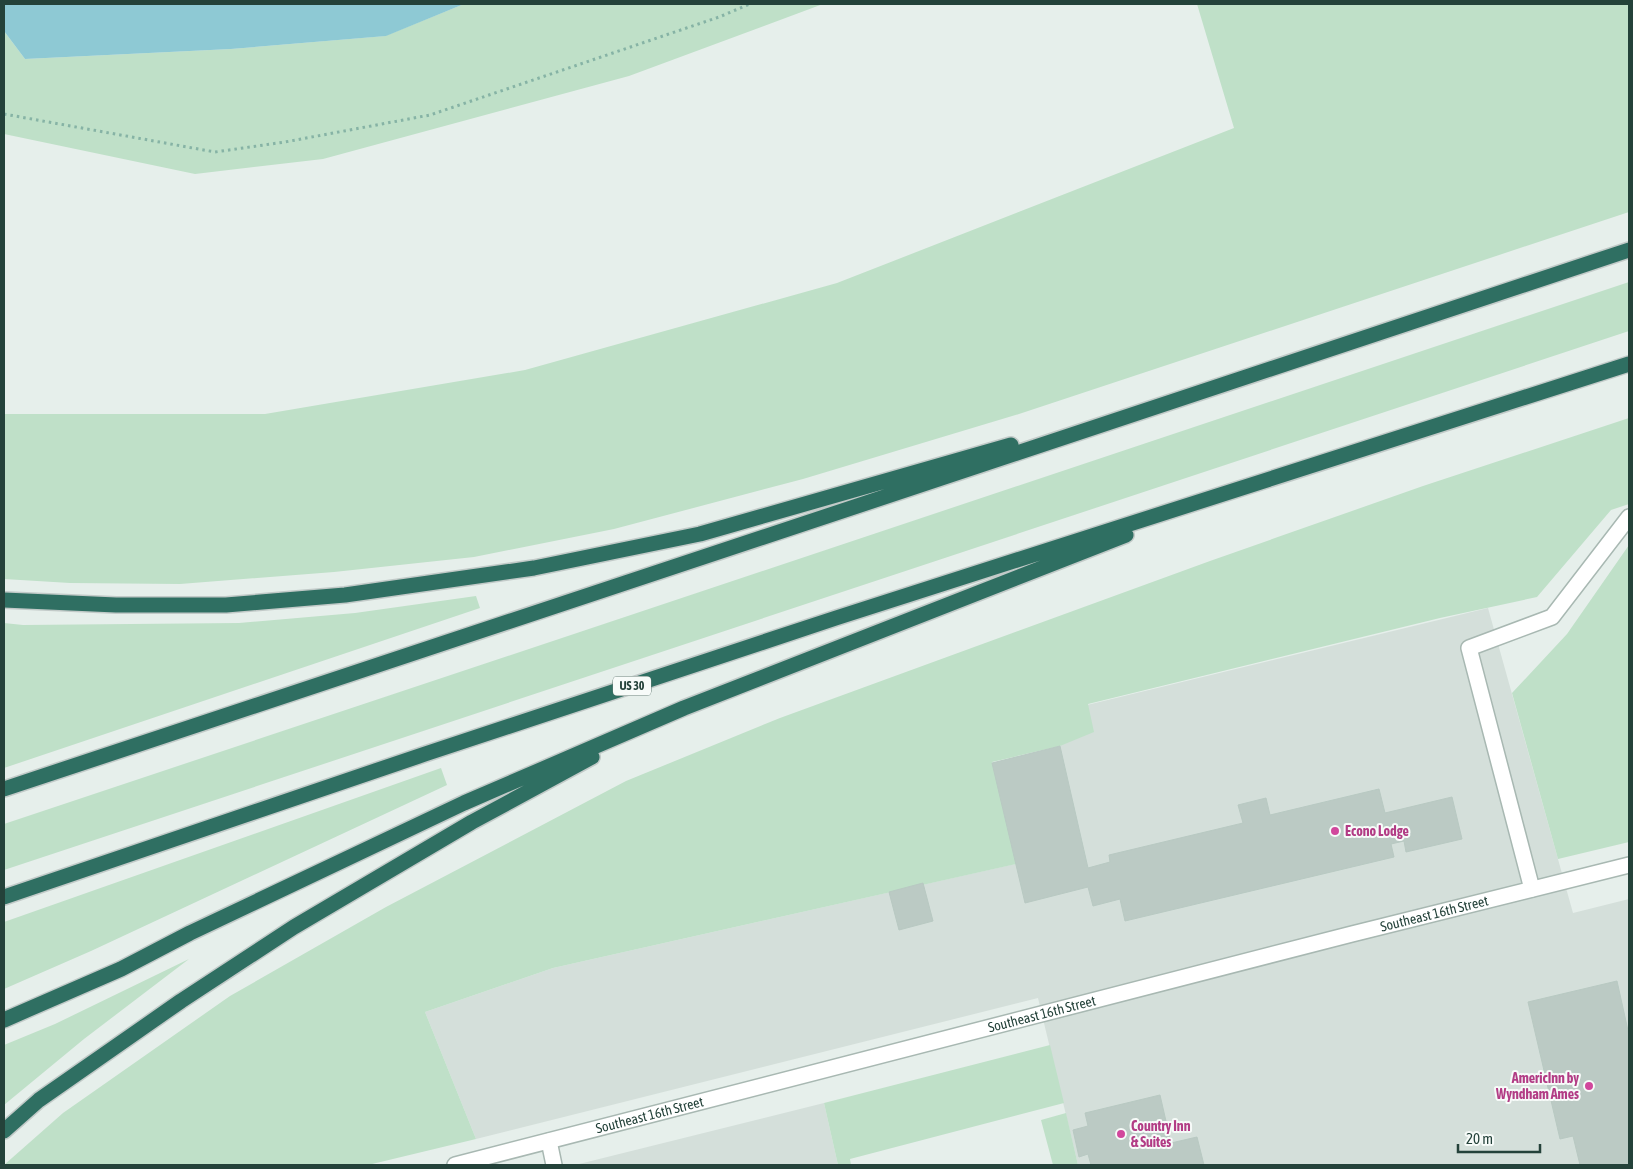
<svg xmlns="http://www.w3.org/2000/svg" width="1633" height="1169" viewBox="0 0 1633 1169" font-family="'Asap Condensed',sans-serif">
	<style>
		.built { fill: #d4dfda }
		.green { fill: #bfe0c8 }
		.water { fill: #8ec9d4 }
		.building { fill: #bbcac4; stroke: #b8c9c2 }
		.lines { fill: none; stroke-linecap: round; stroke-linejoin: round }
		.service-casing { stroke: #a8b8b2; stroke-width: 18 }
		.minor-casing { stroke: #a8b8b2; stroke-width: 18 }
		.motorway-casing { stroke: #c2cac8; stroke-width: 18 }
		.path { stroke: #86b3a5; stroke-width: 3; stroke-dasharray: 2.5 4; stroke-linecap: butt }
		.service { stroke: #fff; stroke-width: 15 }
		.minor { stroke: #fff; stroke-width: 15 }
		.motorway { stroke: #2f6f62; stroke-width: 15 }
		.hotel-dot { fill: #d1479c; stroke: #f7fbf9; stroke-width: 2 }
		.labels { text-anchor: middle; stroke-width: 4; stroke-linejoin: round; paint-order: stroke }
		.shield { fill: #f7fbf9; stroke: #637a73; stroke-width: 1 }
		.shield-label { font-size: 12px; font-weight: bold; fill: #24423a }
		.hotel-label { font-size: 14px; font-weight: bold; fill: #b23c85; stroke: #f7fbf9; text-anchor: start }
		.street-label { font-size: 14px; fill: #24423a; stroke: #f7fbf9 }
	</style>
	<rect width="100%" height="100%" fill="#e6efeb"/>
	<path class="built" d="M1488,608L1573,913L1629,899V1165H1078L1038,998L476,1139L425,1012L553,968L1015,864L992,763L1060,746L1087,705Z
		M824,1103L838,1165H575Z"/>
	<path class="green" d="M464,4H823L629,76L323,159L195,174L4,134V31L25,59L231,49L385,36Z
		M1197,4H1629V212L1019,414L803,479L614,529L474,557L334,572L180,584L70,583L4,579V414H265L525,370L837,283L1234,128Z
		M1629,282V331L4,870V824Z
		M1629,418V504L1611,510L1537,597L1440,618L1088,704L1094,732L1060,746L992,762L1016,864L553,968L425,1012L476,1139L368,1165H4L63,1113L230,996L386,907L626,781L780,718L1210,561L1423,486Z
		M1629,545V842L1558,859L1512,693L1567,634Z
		M476,596L480,608L4,768V623L23,625L239,623L355,613Z
		M441,768L447,785L91,951L4,989V922Z
		M189,959L84,1039L4,1105V1045L55,1024Z
		M1050,1045L1064,1103L850,1159L851,1165H838L824,1103Z
		M1066,1113L1078,1165H1053L1041,1120Z"/>
	<path class="water" d="M4,4H464L386,36L231,49L25,59L4,31Z"/>
	<path class="building" d="M1060,746L1088,868L1110,862L1109,855L1243,823L1238,805L1266,798L1270,815L1379,789L1385,813L1452,797L1462,839L1406,852L1404,841L1391,844L1394,857L1125,921L1120,899L1093,906L1088,887L1025,903L992,763Z
		M923,883L933,921L899,930L889,892Z
		M1617,981L1629,1035V1165H1580L1573,1136L1560,1139L1528,1002Z
		M1160,1095L1171,1143L1197,1137L1204,1165H1091L1088,1154L1079,1157L1073,1130L1088,1126L1085,1113Z"/>
	<g class="lines">
		<defs>
			<path id="service" d="M1532,889L1469,648L1552,617L1629,517
				M549,1141L554,1165"/>
			<g id="minor">
				<path id="s1" d="M455,1165L1352,934L1629,865"/>
			</g>
			<path id="motorway" d="M4,600L116,605H226L345,595L534,568L700,534L1011,445
				M4,789L1629,250
				M4,897L425,754L836,618L1629,364
				M4,1020L121,969L190,933L464,803L684,708L1126,535
				M4,1131L39,1100L181,1001L294,927L472,822L592,757"/>
		</defs>
		<use href="#service" class="service-casing"/>
		<use href="#minor" class="minor-casing"/>
		<use href="#motorway" class="motorway-casing"/>
		<path class="path" d="M4,114L215,152L285,142L430,115L719,17L750,4"/>
		<use href="#service" class="service"/>
		<use href="#minor" class="minor"/>
		<use href="#motorway" class="motorway"/>
	</g>
	<g class="hotel-dot">
		<circle cx="1335" cy="831" r="5"/>
		<circle cx="1589" cy="1086" r="5"/>
		<circle cx="1121" cy="1134" r="5"/>
	</g>
	<g class="labels">
		<rect class="shield" x="613" y="676.5" width="38" height="19" rx="4"/>
		<g class="shield-label">
			<text x="632" y="690">US 30</text>
		</g>
		<g class="hotel-label">
			<text x="1345" y="836">Econo Lodge</text>
			<text x="1579" y="1083" text-anchor="end">AmericInn by<tspan x="1579" dy="16">Wyndham Ames</tspan></text>
			<text x="1131" y="1131">Country Inn<tspan x="1131" dy="16">&amp; Suites</tspan></text>
		</g>
		<g class="street-label">
			<text dy="5" stroke="none"><textPath href="#s1" startOffset="1011">Southeast 16th Street</textPath></text>
			<text dy="5" stroke="none"><textPath href="#s1" startOffset="606">Southeast 16th Street</textPath></text>
			<text dy="5" stroke="none"><textPath href="#s1" startOffset="201">Southeast 16th Street</textPath></text>
		</g>
	</g>
	<rect width="1633" height="1169" fill="none" stroke="#24423a" stroke-width="10"/>
	<path d="M1458 1144v8h82v-8" fill="none" stroke="#24423a" stroke-width="2.5"/>
	<text x="1466" y="1144" font-size="15" fill="#24423a" stroke="#f7fbf9" stroke-width="4" paint-order="stroke">20 m</text>
</svg>
